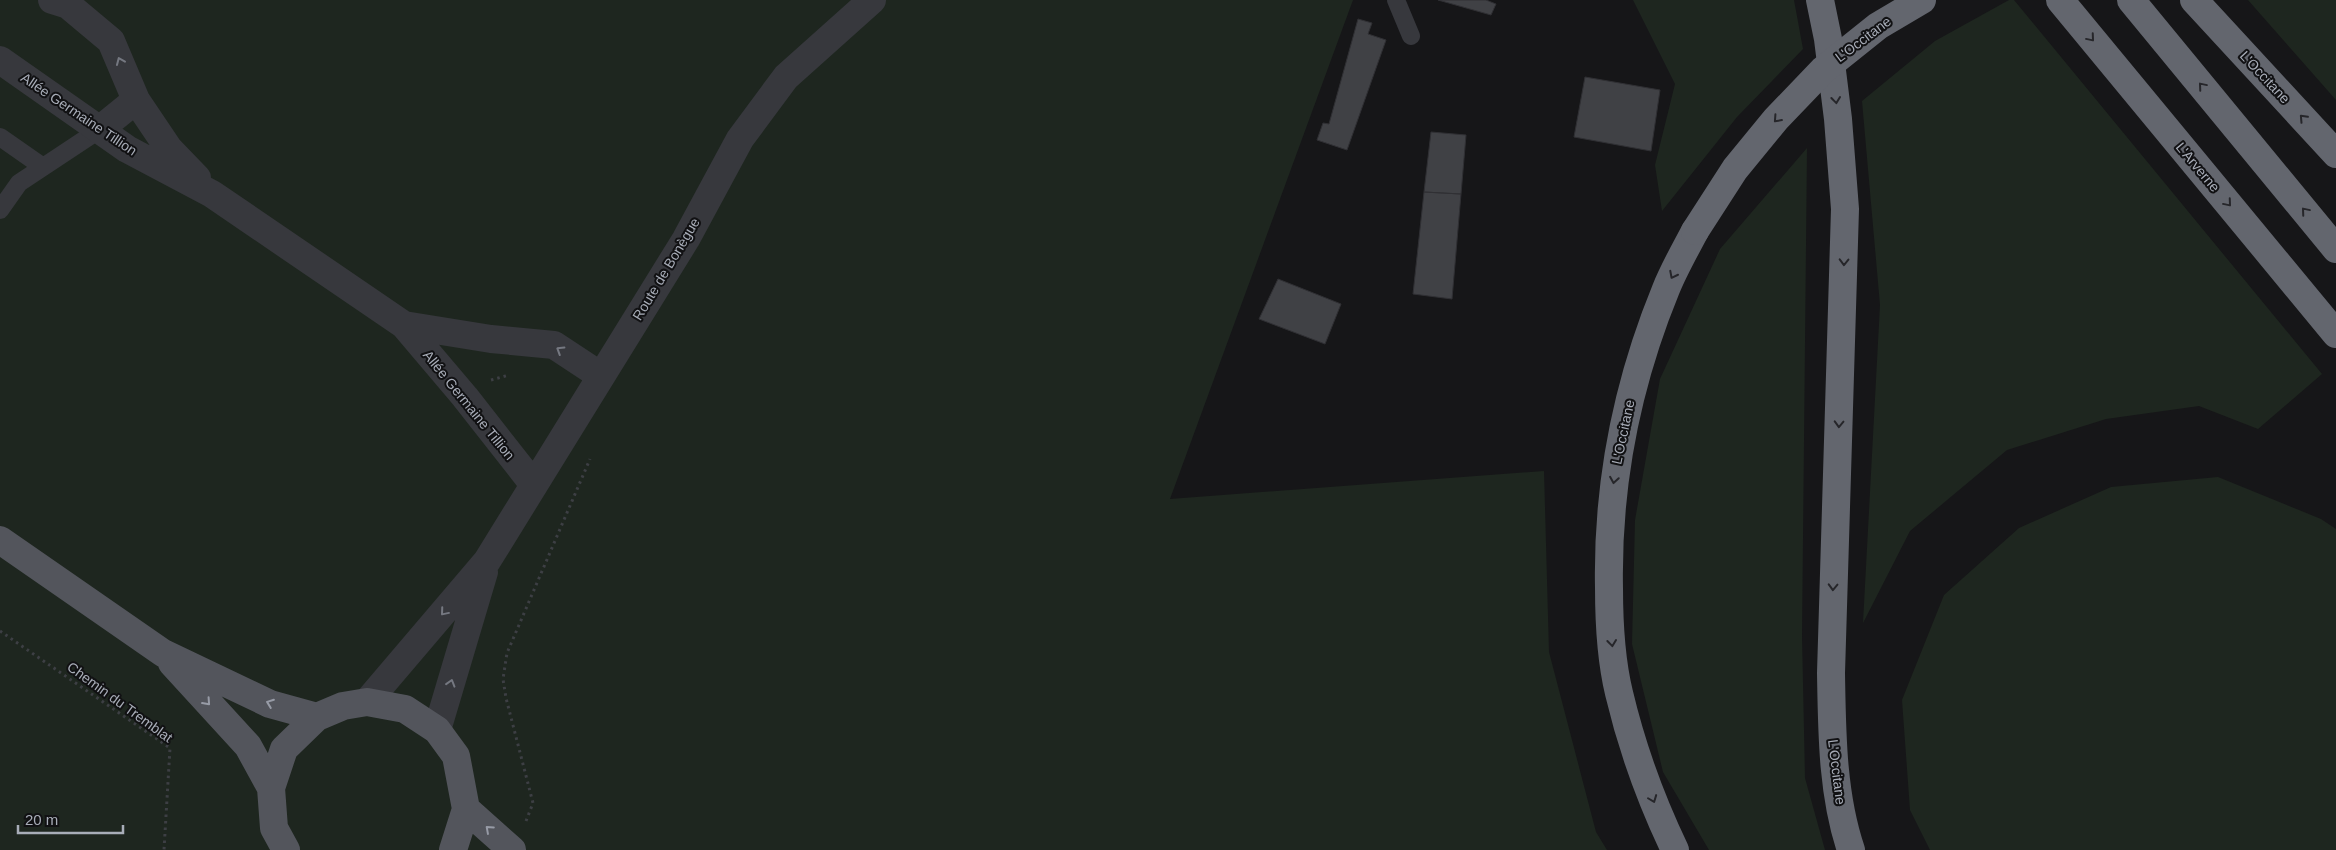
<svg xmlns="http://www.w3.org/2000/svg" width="2336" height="850" viewBox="0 0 2336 850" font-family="Helvetica,sans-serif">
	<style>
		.green { fill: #1e261f }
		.building { fill: #404145; stroke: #303034 }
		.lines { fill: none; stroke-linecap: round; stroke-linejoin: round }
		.path { stroke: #3d3f44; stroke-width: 3; stroke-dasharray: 2.5 4; stroke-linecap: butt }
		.service { stroke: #37383d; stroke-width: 18 }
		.minor { stroke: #37383d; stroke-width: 28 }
		.primary { stroke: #53555c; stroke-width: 28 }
		.motorway { stroke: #63666e; stroke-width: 28 }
		.motorway-bridge { stroke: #63666e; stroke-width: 28 }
		.oneway { stroke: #26262a }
		.oneway2 { stroke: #757881 }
		.oneway3 { stroke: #979ba6 }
		.labels { text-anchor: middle; stroke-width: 4; stroke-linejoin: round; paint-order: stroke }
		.street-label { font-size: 14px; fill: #a8adb8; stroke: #111113 }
	</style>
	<rect width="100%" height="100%" fill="#161618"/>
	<path class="green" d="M0,0H1353L1170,499L1544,471L1549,652L1596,832L1607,850H0Z
		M1633,0H1794L1803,49L1737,117L1662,211L1655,165L1675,84Z
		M2009,0H2014L2322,374L2258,429L2199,406L2106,419L2007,450L1910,531L1863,623L1880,305L1862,101L1935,41Z
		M2248,0H2336V100Z
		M1807,148L1802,636L1805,778L1825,850H1709L1663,772L1632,644L1635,520L1660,379L1720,249Z
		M2218,477L2321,519L2336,529V850H1930L1910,810L1902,700L1944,595L2019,528L2111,487Z"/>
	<path class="building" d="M1438,0H1486L1496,4L1491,15Z
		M1358,19L1372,23L1368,34L1386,40L1347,150L1317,140L1323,123L1329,124Z
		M1585,77L1660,90L1651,151L1574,137Z
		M1431,132L1466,135L1461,194L1424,192Z
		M1424,192L1461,194L1452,299L1413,294Z
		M1278,279L1341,304L1325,344L1259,319Z"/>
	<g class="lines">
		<path class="path" d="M491,380L509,375
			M0,631L170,748L164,850
			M526,821L533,803L506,698L503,679L507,653L590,459"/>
		<path class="service" d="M1396,0L1411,36
			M0,137L43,167
			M0,210L19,183L99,130"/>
		<path class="minor" d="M52,0L68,5L111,41L136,100L169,149L197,178
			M0,60L127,149L212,194L404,325L465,397L534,485
			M99,130L136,100
			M404,325L491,339L554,345L601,376
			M367,702L487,561L686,239L740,139L786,77L872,0
			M437,730L484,572"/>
		<path class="primary" d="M0,540L163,653L270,704L317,717
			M172,663L248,746L271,788
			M466,809L512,850
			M286,850L274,828L271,788L284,749L317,717L343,706L367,702L405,709L437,730L456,756L466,809L453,850"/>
		<path class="motorway" d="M1820,0L1828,39L1838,119L1845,209L1831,673C1832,731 1832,794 1851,850
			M2060,0L2336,334
			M2131,0L2336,249
			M2194,0L2336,154
			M1675,850C1651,800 1632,748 1619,693C1611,660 1609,622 1609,588C1607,485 1627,384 1666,289C1674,269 1685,250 1695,231"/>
		<path class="motorway-bridge" d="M1695,231L1735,169L1776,119L1823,70L1878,26L1922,0"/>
	</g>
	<defs><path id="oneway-chevron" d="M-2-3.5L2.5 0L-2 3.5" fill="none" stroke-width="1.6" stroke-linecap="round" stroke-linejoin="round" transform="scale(1.25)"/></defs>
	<g class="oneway">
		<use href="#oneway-chevron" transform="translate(2091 38) rotate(50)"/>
		<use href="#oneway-chevron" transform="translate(2202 86) rotate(-130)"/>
		<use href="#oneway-chevron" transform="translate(1836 100) rotate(83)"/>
		<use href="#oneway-chevron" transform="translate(2303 118) rotate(-133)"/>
		<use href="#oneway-chevron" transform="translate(1777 119) rotate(132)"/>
		<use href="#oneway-chevron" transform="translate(2228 203) rotate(50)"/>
		<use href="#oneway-chevron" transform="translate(2305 211) rotate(-130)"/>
		<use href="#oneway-chevron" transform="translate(1844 262) rotate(91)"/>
		<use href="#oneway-chevron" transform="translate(1673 275) rotate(117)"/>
		<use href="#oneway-chevron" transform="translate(1839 424) rotate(92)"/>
		<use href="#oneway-chevron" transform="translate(1614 480) rotate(99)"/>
		<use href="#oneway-chevron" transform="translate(1833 587) rotate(92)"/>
		<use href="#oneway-chevron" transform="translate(1612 643) rotate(83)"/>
		<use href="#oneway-chevron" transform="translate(1653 799) rotate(69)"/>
	</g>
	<g class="oneway2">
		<use href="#oneway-chevron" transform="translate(120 61) rotate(-113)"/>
		<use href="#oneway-chevron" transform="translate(560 350) rotate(-148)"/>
		<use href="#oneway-chevron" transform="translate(444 612) rotate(130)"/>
		<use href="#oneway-chevron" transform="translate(451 683) rotate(-73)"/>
	</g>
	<g class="oneway3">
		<use href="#oneway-chevron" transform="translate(207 702) rotate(48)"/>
		<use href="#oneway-chevron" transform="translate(270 703) rotate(-159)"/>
		<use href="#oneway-chevron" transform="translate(489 829) rotate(-138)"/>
	</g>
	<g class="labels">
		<g class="street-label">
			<text transform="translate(1863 39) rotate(-37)" y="5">L'Occitane</text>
			<text transform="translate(2265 77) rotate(47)" y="5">L'Occitane</text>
			<text transform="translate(79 114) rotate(34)" y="5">Allée Germaine Tillion</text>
			<text transform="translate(2198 167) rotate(50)" y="5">L'Arverne</text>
			<text transform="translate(666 269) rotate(-59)" y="5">Route de Bonègue</text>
			<text transform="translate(469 405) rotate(51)" y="5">Allée Germaine Tillion</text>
			<text transform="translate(1623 432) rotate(-78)" y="5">L'Occitane</text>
			<text transform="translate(120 702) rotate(36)" y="5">Chemin du Tremblat</text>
			<text transform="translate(1837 772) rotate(83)" y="5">L'Occitane</text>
		</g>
	</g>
	<path d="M18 825v8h105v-8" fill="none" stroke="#a8adb8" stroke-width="2.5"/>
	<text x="25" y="825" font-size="15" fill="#a8adb8" stroke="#111113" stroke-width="4" paint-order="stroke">20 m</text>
</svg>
